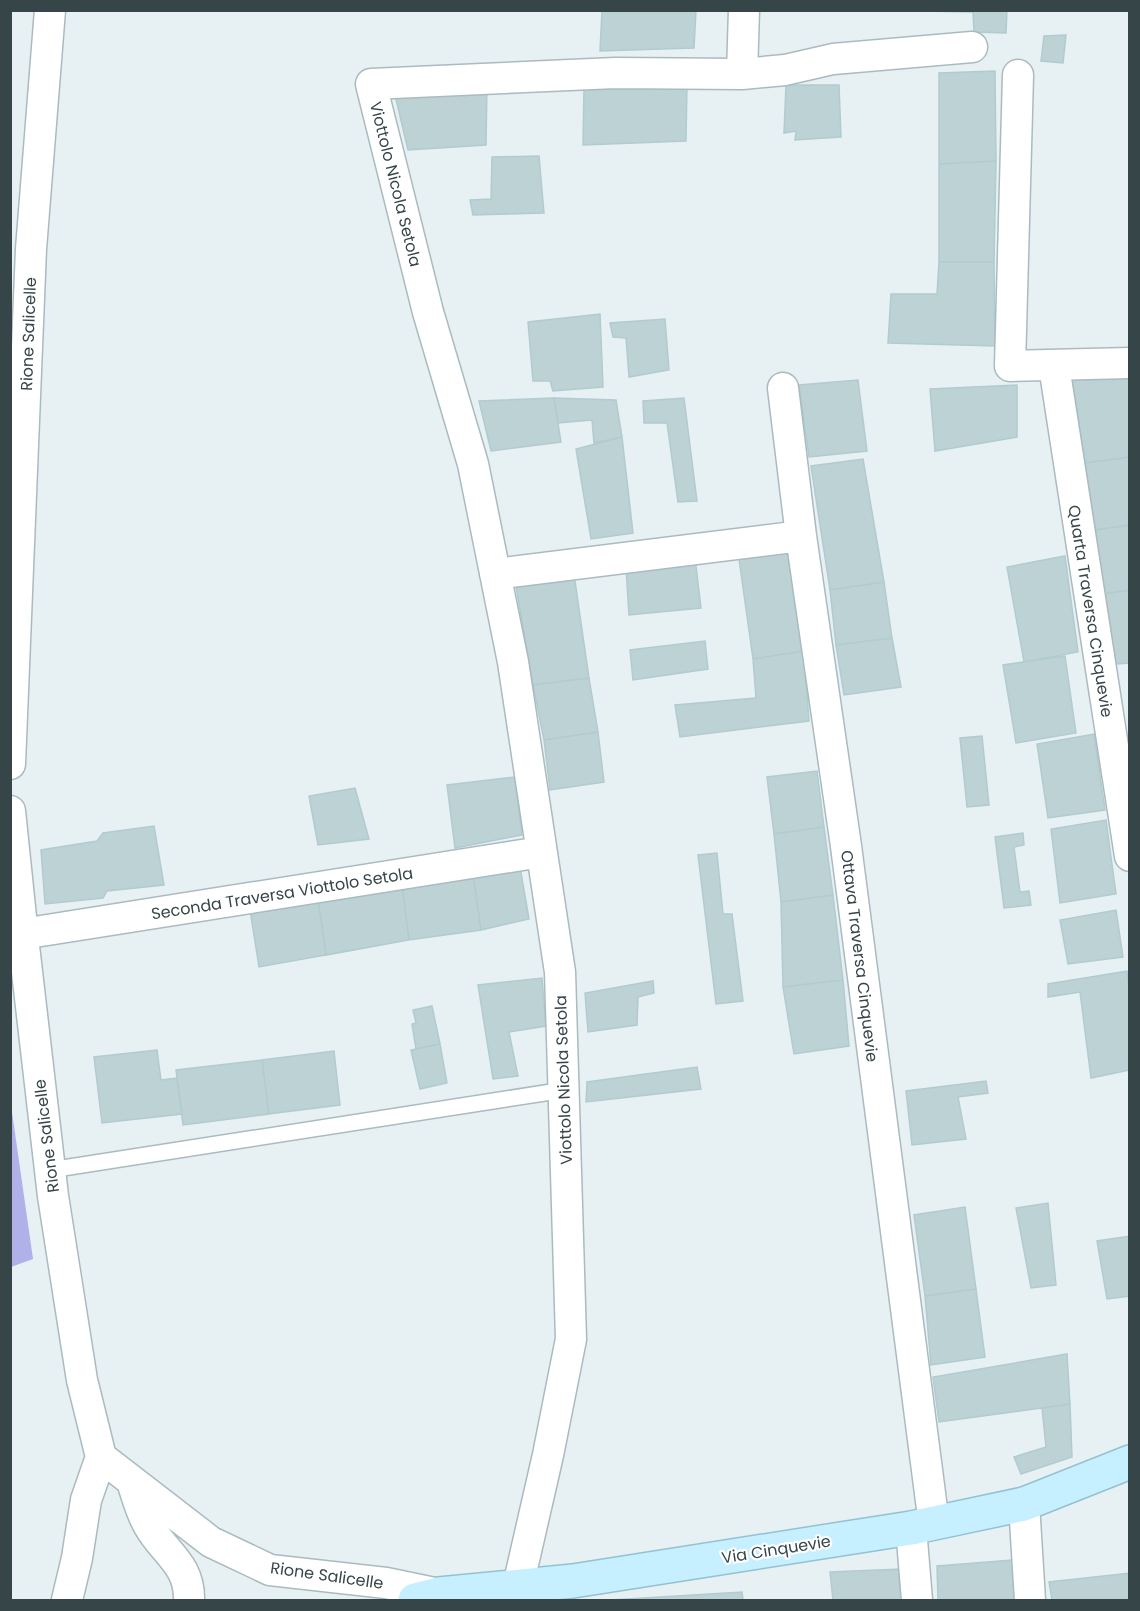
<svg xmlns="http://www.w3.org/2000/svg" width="1140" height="1611" viewBox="0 0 1140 1611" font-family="Poppins,sans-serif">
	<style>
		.green { fill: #b0b1e8 }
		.building { fill: #bcd2d5; stroke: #b0ccd0; stroke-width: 1.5 }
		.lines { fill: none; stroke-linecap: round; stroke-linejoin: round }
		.lane-casing { stroke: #aabbbf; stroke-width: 18 }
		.street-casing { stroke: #aabbbf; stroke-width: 33 }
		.secondary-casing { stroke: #94c1d1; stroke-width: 36 }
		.lane { stroke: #fff; stroke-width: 15 }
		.street { stroke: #fff; stroke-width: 30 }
		.secondary { stroke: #c6efff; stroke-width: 33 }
		.labels { text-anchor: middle; stroke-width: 4.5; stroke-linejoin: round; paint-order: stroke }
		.street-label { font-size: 16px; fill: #364547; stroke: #fff }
	</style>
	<rect width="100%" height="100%" fill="#e7f1f4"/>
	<path class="green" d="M10,1098L33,1259L11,1267H10Z"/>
	<path class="building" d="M602,10H696L694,48L600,51Z
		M1007,10L1006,33L974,32L973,12L920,11Z
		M1066,35L1063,63L1041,61L1044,36Z
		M995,71L996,161L939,164V73Z
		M687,83L686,141L583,145L584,88Z
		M786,85H839L841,137L795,140L796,131L784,133Z
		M487,86L486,145L408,150L394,91Z
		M539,156L544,213L473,215L470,200L491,199L492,157Z
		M996,161L994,262H939V164Z
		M939,262H994L995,346L888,343L891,294H937Z
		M600,314L603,387L553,391L550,381H533L528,322Z
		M665,319L669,370L629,377L626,338L613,337L610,323Z
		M1130,376V457L1085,463L1071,377Z
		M858,380L867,451L809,457L799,385Z
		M1017,385V437L935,451L930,389Z
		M554,398L561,442L491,451L479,401Z
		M554,398L616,400L622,437L594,443L592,420L558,423Z
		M684,398L697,501L678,502L667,423H644L643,401Z
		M622,437L633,533L591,539L576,449Z
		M1130,457V525L1095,530L1085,463Z
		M863,459L884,582L830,590L811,466Z
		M1130,525V590L1103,594L1095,530Z
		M791,553L804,651L753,659L739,559Z
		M1065,556L1078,652L1024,662L1007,567Z
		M695,558L701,608L629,615L626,568Z
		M574,574L589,678L533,685L515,581Z
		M884,582L892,638L836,645L830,590Z
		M1130,590V663L1116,664L1103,594Z
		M892,638L901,687L844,695L836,645Z
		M705,641L708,669L633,680L630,650Z
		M804,651L809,721L680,737L675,705L756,698L753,659Z
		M1065,656L1076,733L1016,743L1003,665Z
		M589,678L598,732L544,740L533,685Z
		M598,732L604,782L550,790L544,740Z
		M1094,734L1105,810L1048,818L1037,744Z
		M982,736L989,805L967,807L960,738Z
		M817,771L824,827L774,834L767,777Z
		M515,777L522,835L455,848L447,785Z
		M355,788L369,839L318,845L309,796Z
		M1106,820L1116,894L1060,903L1051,829Z
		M154,826L164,885L107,891L103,898L45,904L41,850L97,841L103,833Z
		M824,827L833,895L781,902L774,834Z
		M1023,833L1024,845L1014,847L1020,892L1029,891L1031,905L1004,908L995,837Z
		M717,853L723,914H732L743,1001L716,1004L698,855Z
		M520,867L529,919L481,930L473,874Z
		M473,874L481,930L409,940L402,886Z
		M402,886L409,940L326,955L318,899Z
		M833,895L843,980L783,987L781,902Z
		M318,899L326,955L259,967L250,910Z
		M1116,910L1123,957L1068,964L1060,920Z
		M1127,971L1130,999V1070L1091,1078L1080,992L1048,997V984Z
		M542,978L546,1026L509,1032L518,1076L493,1079L478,985Z
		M843,980L849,1046L794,1054L783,987Z
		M653,981L654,993L638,997L637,1025L588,1032L585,993Z
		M432,1006L440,1044L416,1049L412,1024L416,1023L413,1010Z
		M440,1044L447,1083L420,1089L411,1050Z
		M157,1050L161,1080L177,1078L182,1114L102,1123L94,1057Z
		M334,1051L340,1105L269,1114L262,1060Z
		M262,1060L269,1114L183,1125L176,1070Z
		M697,1067L701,1089L586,1102L587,1082Z
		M986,1081L988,1093L958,1097L966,1139L912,1145L906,1091Z
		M1048,1203L1056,1285L1031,1288L1016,1208Z
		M965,1207L976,1289L925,1296L914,1215Z
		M1130,1236V1296L1107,1299L1097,1241Z
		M976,1289L985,1357L931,1365L925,1296Z
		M1067,1354L1070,1404L939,1422L933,1377Z
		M1070,1404L1072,1457L1021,1474L1014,1457L1046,1447L1042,1408Z
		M1012,1560L1016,1600H938L937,1566Z
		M901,1569L903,1600H833L830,1572Z
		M1130,1573V1600H1052L1049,1582Z
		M742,1592L743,1600H610Z"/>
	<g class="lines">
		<defs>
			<path id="lane" d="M50,1170L564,1090"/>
			<path id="street" d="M742,74L785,70L833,59L972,47
				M1018,75L1010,366L1130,363
				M1054,366L1130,856
				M783,388L801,536L846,846L934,1524
				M495,574L801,536
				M10,764L31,249L50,10
				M10,811L24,946L53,1196L82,1380L101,1457L86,1500L77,1558L67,1600
				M22,934L541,852
				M101,1457L211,1542L270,1570L386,1583L439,1594
				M132,1482C137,1496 141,1513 149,1526C164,1553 190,1564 189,1600
				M1024,1504L1030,1600
				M911,1528L917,1600
				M518,1586L548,1455L571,1339L560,972L513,662L473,464L428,312L371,84L615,73L742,74L744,10"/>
			<path id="secondary" d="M415,1600L439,1594L573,1581L911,1528L1024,1504L1130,1462"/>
		</defs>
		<use href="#lane" class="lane-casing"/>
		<use href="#street" class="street-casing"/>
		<use href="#secondary" class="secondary-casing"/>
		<use href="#lane" class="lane"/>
		<use href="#street" class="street"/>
		<use href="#secondary" class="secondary"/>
	</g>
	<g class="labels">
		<g class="street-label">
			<text transform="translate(396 184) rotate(76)" y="6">Viottolo Nicola Setola</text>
			<text transform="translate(28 334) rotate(-88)" y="6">Rione Salicelle</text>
			<text transform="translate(1091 611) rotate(81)" y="6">Quarta Traversa Cinquevie</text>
			<text transform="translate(282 893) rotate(-9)" y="6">Seconda Traversa Viottolo Setola</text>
			<text transform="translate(860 956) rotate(83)" y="6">Ottava Traversa Cinquevie</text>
			<text transform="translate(563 1080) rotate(-92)" y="6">Viottolo Nicola Setola</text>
			<text transform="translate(46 1136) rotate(-97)" y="6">Rione Salicelle</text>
			<text transform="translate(776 1549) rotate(-9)" y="6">Via Cinquevie</text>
			<text transform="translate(327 1575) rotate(8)" y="6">Rione Salicelle</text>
		</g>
	</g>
	<rect width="1140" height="1611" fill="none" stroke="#364547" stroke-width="24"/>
</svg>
